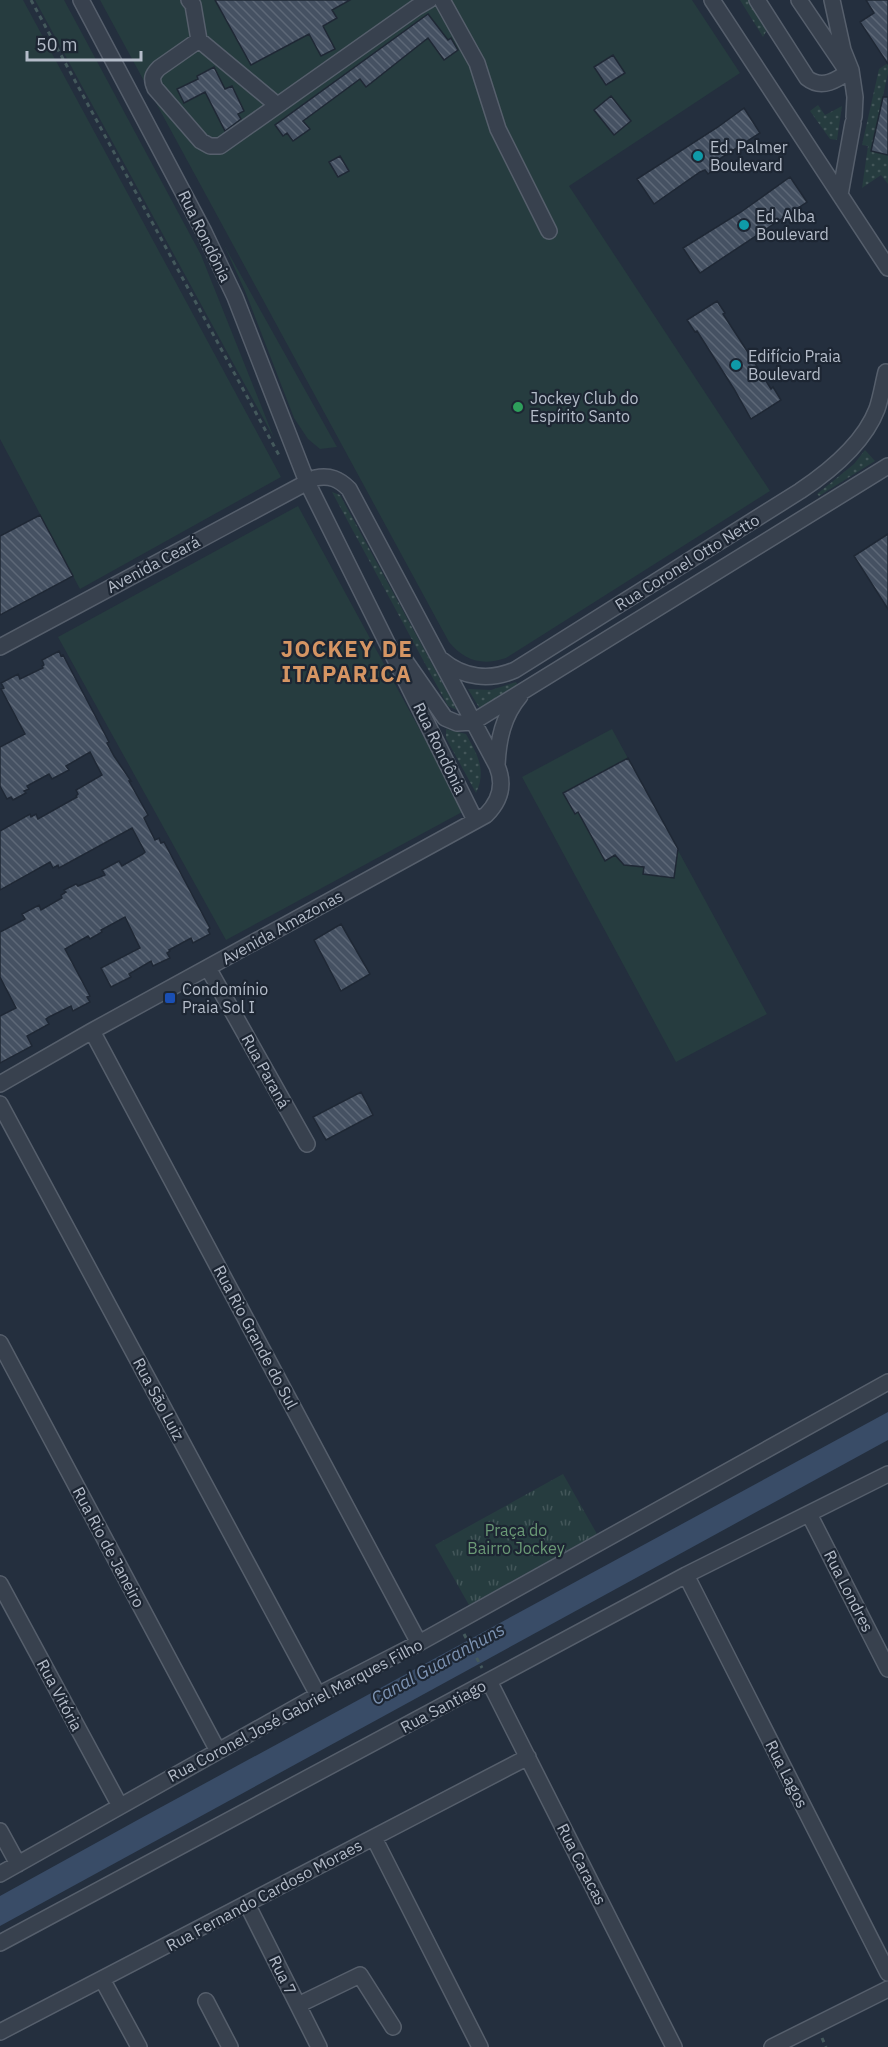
<svg xmlns="http://www.w3.org/2000/svg" width="888" height="2047" viewBox="0 0 888 2047" font-family="'IBM Plex Sans',sans-serif">
	<style>
		.grass { fill: #263c3f }
		.park { fill: url(#park-tufts) }
		.garden { fill: url(#garden-dots) }
		.water { fill: #394c67 }
		.building { fill: url(#building-back-hatch); stroke: #1f2835; stroke-width: 1.5 }
		.lines { fill: none; stroke-linecap: round; stroke-linejoin: round }
		.minor-casing { stroke: #565f6c; stroke-width: 18 }
		.path { stroke: #44595c; stroke-width: 3; stroke-dasharray: 4.5 4.5; stroke-linecap: butt }
		.minor { stroke: #38414e; stroke-width: 15 }
		.culture-dot { fill: #0f9aa8; stroke: #1d2633; stroke-width: 2 }
		.leisure-dot { fill: #2e9e5b; stroke: #1d2633; stroke-width: 2 }
		.transit-dot { fill: #1a4fb4; stroke: #1d2633; stroke-width: 2 }
		.labels { text-anchor: middle; stroke-width: 4.5; stroke-linejoin: round; paint-order: stroke }
		.poi-label { font-size: 16px; fill: #b4bcc9; stroke: #1d2633; text-anchor: start }
		.street-label { font-size: 16px; fill: #b4bcc9; stroke: #1d2633 }
		.park-label { font-size: 16px; fill: #6b9a76; stroke: #1d2633 }
		.water-label { font-size: 18px; font-style: italic; fill: #7c92b1; stroke: #1d2633 }
		.district-label { font-size: 22px; font-weight: bold; letter-spacing: 1.5px; fill: #d59563; stroke: #1d2633 }
	</style>
	<defs>
		<pattern id="park-tufts" width="24" height="20" patternUnits="userSpaceOnUse" patternTransform="scale(1.5)"><rect width="24" height="20" fill="#263c3f"/><path d="M3 7l-1-3M5 7V3M7 7l1-3M15 17l-1-3M17 17v-4M19 17l1-3" fill="none" stroke="#435659"/></pattern>
		<pattern id="garden-dots" width="8" height="8" patternUnits="userSpaceOnUse" patternTransform="scale(1.5)"><rect width="8" height="8" fill="#263c3f"/><path d="M2 2h.1M6 6h.1" fill="none" stroke="#435659" stroke-width="1.8" stroke-linecap="round"/></pattern>
		<pattern id="building-back-hatch" width="6" height="6" patternUnits="userSpaceOnUse" patternTransform="scale(1.5)"><rect width="6" height="6" fill="#455162"/><path d="M-1 5l2 2M0 0l6 6M5-1l2 2" fill="none" stroke="#5d6877"/></pattern>
	</defs>
	<rect width="100%" height="100%" fill="#242f3e"/>
	<path class="grass" d="M0,0H23L281,477L80,589L0,439Z
		M35,0H64L201,255L274,438Z
		M100,0H692L740,73L569,186L770,491L506,658C482,666 465,661 449,642Z
		M224,245L337,447L320,449L308,439L294,418L245,291Z
		M298,506L464,811L226,940L58,637Z
		M612,729L767,1014L676,1062L522,777Z"/>
	<path class="park" d="M563,1474L597,1534L469,1605L435,1545Z"/>
	<path class="garden" d="M740,0H750L768,28L763,37Z
		M888,63V73L871,150L888,155V184L881,175L862,188L868,146L862,145L879,69Z
		M818,105L825,115L842,106L837,140L830,139L810,111Z
		M865,450L875,461L819,496L817,494L854,464Z
		M332,492L340,495L457,710L448,706Z
		M516,682L518,686L480,709L468,689L491,690Z
		M446,729L466,734C477,754 487,770 476,793L446,738Z"/>
	<path class="water" d="M888,1412V1440L0,1926V1896L143,1817Z"/>
	<path class="building" d="M215,0H350L332,10L337,18L323,26L335,49L321,56L309,34L251,65Z
		M866,0H888V64L860,22L874,13Z
		M428,14L448,40L451,38L458,50L444,60L428,38L366,87L360,79L303,121L310,129L293,141L287,133L283,136L275,125Z
		M613,55L625,73L606,85L594,67Z
		M214,67L225,89L232,86L244,111L238,114L241,119L225,131L205,92L184,103L177,89L198,79L197,76Z
		M611,96L631,121L614,135L594,110Z
		M883,97H888V155L871,151Z
		M744,108L760,133L710,165L713,170L708,174L705,170L700,172L654,204L637,179L718,127Z
		M340,156L349,171L338,177L329,162Z
		M790,177L807,202L700,273L683,248L741,212Z
		M717,301L725,313L723,314L751,357L771,389L773,387L781,400L751,419L734,389L697,331L695,332L687,320Z
		M40,515L73,576L0,615V536Z
		M888,534V609L854,556Z
		M59,651L61,656L63,655L98,721L109,742L107,743L114,756L131,781H129L148,815L144,818L155,840L159,838L161,843L164,842L210,928L208,930L210,934L193,943L191,938L169,950L170,951L167,953L170,958L153,966L151,961L129,974L131,977L111,987L101,968L140,948L125,917L101,930L102,932L90,939L88,936L65,949L90,996L87,997L90,1002L73,1011L71,1006L49,1017L46,1019L49,1024L27,1036L32,1046L0,1063V1016L16,1008L0,977V932L25,919L22,914L39,905L41,910L62,898L61,895L66,892L64,890L76,884L78,886L105,875L102,870L119,861L122,866L143,854L145,852L132,828L59,868L58,865L53,868L50,862L0,890V831L30,814L31,817L36,814L38,819L77,797L76,796L78,794L76,790L102,775L90,752L66,766L69,770L52,779L49,774L27,786L29,789L24,791L26,793L13,800L11,797L7,799L0,786V747L25,734L1,689L4,688L1,683L18,674L20,679L43,668L42,666L44,665L42,660Z
		M628,758L678,849L674,878L643,874L644,867L624,865L615,855L605,861L578,812L575,814L563,793Z
		M341,924L370,974L341,991L314,940Z
		M361,1092L373,1115L326,1140L313,1117Z"/>
	<g class="lines">
		<defs>
			<path id="minor" d="M81,0L204,232L235,297L307,482L475,820
				M189,0L193,5L199,40L277,105
				M442,0L477,63L498,129L549,231
				M712,0L888,268
				M757,0L807,78C822,90 837,80 851,70
				M799,0L845,68
				M832,0L843,50L851,70L855,97L854,117
				M199,40L159,68C152,75 151,79 155,88L201,141L210,146H220L417,7L429,0
				M840,195L853,123
				M0,647L315,478C330,475 339,479 349,489L497,766C505,785 500,801 486,815L92,1031L0,1084
				M442,660C463,678 490,681 515,670L800,491C830,471 864,443 877,409C881,397 883,384 886,372
				M406,662L445,718L457,723L473,722L888,466
				M497,766C498,740 503,716 520,696
				M208,968L307,1144
				M92,1031L419,1643
				M0,1104L318,1695
				M0,1343L218,1751
				M809,1514L888,1669
				M686,1575L888,1973
				M0,1584L120,1806
				M489,1681L674,2047
				M0,1831L18,1864
				M374,1838L480,2047
				M0,1874L318,1695L419,1643L888,1382
				M247,1904L319,2047
				M0,1943L686,1575L888,1474
				M102,1979L139,2047
				M206,2001L230,2047
				M298,2005L360,1975L393,2027
				M0,2032L528,1757
				M772,2047L888,1989"/>
		</defs>
		<use href="#minor" class="minor-casing"/>
		<path class="path" d="M31,0L280,457
			M464,1634L482,1668
			M822,2038L826,2047"/>
		<use href="#minor" class="minor"/>
	</g>
	<g class="culture-dot">
		<circle cx="698" cy="156" r="6"/>
		<circle cx="744" cy="225" r="6"/>
		<circle cx="736" cy="365" r="6"/>
	</g>
	<circle class="leisure-dot" cx="518" cy="407" r="6"/>
	<rect class="transit-dot" x="164" y="992" width="12" height="12" rx="3"/>
	<g class="labels">
		<g class="poi-label">
			<text x="710" y="153">Ed. Palmer<tspan x="710" dy="18">Boulevard</tspan></text>
			<text x="756" y="222">Ed. Alba<tspan x="756" dy="18">Boulevard</tspan></text>
			<text x="748" y="362">Edifício Praia<tspan x="748" dy="18">Boulevard</tspan></text>
			<text x="530" y="404">Jockey Club do<tspan x="530" dy="18">Espírito Santo</tspan></text>
			<text x="182" y="995">Condomínio<tspan x="182" dy="18">Praia Sol I</tspan></text>
		</g>
		<g class="street-label">
			<text transform="translate(205 236) rotate(64)" y="6">Rua Rondônia</text>
			<text transform="translate(687 562) rotate(-32)" y="6">Rua Coronel Otto Netto</text>
			<text transform="translate(153 564) rotate(-28)" y="6">Avenida Ceará</text>
			<text transform="translate(440 748) rotate(64)" y="6">Rua Rondônia</text>
			<text transform="translate(282 927) rotate(-29)" y="6">Avenida Amazonas</text>
			<text transform="translate(266 1071) rotate(61)" y="6">Rua Paraná</text>
			<text transform="translate(256 1337) rotate(62)" y="6">Rua Rio Grande do Sul</text>
			<text transform="translate(159 1399) rotate(62)" y="6">Rua São Luiz</text>
			<text transform="translate(109 1547) rotate(62)" y="6">Rua Rio de Janeiro</text>
			<text transform="translate(849 1591) rotate(63)" y="6">Rua Londres</text>
			<text transform="translate(60 1695) rotate(62)" y="6">Rua Vitória</text>
			<text transform="translate(443 1706) rotate(-28)" y="6">Rua Santiago</text>
			<text transform="translate(295 1710) rotate(-28)" y="6">Rua Coronel José Gabriel Marques Filho</text>
			<text transform="translate(787 1774) rotate(63)" y="6">Rua Lagos</text>
			<text transform="translate(582 1864) rotate(63)" y="6">Rua Caracas</text>
			<text transform="translate(264 1895) rotate(-28)" y="6">Rua Fernando Cardoso Moraes</text>
			<text transform="translate(283 1975) rotate(64)" y="6">Rua 7</text>
		</g>
		<g class="park-label">
			<text x="516" y="1536">Praça do<tspan x="516" dy="18">Bairro Jockey</tspan></text>
		</g>
		<g class="water-label">
			<text transform="translate(438 1664) rotate(-29)" y="6">Canal Guaranhuns</text>
		</g>
		<g class="district-label">
			<text x="347" y="657">JOCKEY DE<tspan x="347" dy="25">ITAPARICA</tspan></text>
		</g>
	</g>
	<path d="M27 51v9h114v-9" fill="none" stroke="#b4bcc9" stroke-width="3"/>
	<text x="36" y="51" font-size="18" fill="#b4bcc9" stroke="#1d2633" stroke-width="4.5" paint-order="stroke">50 m</text>
</svg>
